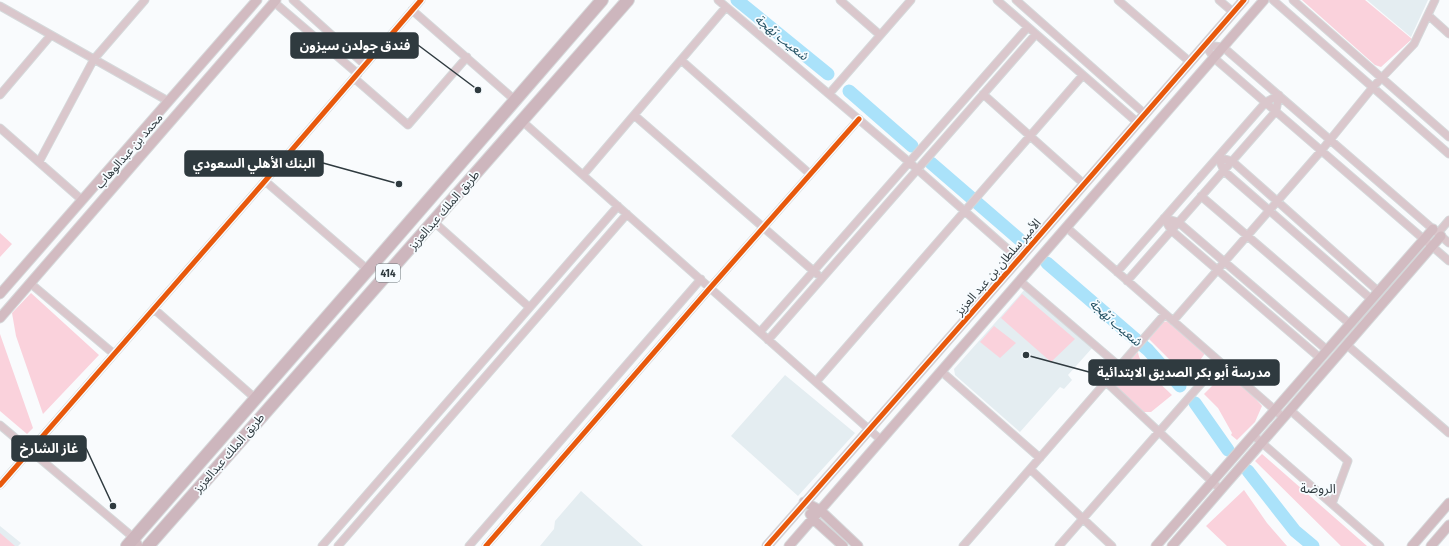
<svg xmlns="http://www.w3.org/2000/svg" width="1449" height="546" viewBox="0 0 1449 546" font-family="'Fira Sans Condensed','Noto Sans Arabic',sans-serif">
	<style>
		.built { fill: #e4edf1 }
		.green { fill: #fad2dc }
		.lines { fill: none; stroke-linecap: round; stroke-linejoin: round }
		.river { stroke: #aae2fa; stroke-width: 13 }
		.street-casing { stroke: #d5d8da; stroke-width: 9 }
		.secondary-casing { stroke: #d5d8da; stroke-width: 11 }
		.highway-casing { stroke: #d5d8da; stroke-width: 14 }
		.street { stroke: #dac7cc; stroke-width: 7 }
		.secondary { stroke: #d2bbc1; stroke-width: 9 }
		.highway { stroke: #cdb6bd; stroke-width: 12 }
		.cycleway-casing { stroke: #f7fcff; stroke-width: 8 }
		.cycleway { stroke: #e8590c; stroke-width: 5 }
		.labels { text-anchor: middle; stroke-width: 3.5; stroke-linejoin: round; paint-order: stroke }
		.shield { fill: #f7fcff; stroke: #6b7479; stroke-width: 1 }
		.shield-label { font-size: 11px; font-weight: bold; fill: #2f3a3f }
		.street-label { font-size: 12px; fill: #2f3a3f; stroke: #f7fcff }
		.water-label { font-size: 13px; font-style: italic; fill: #265365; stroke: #f7fcff }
		.neighbourhood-label { font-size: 13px; fill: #2f3a3f; stroke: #f7fcff }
		.leader { fill: none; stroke: #2f3a3f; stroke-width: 1.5 }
		.callout-dot { fill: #2f3a3f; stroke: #f7fcff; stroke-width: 1.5 }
		.callout { fill: #2f3a3f; stroke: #2f3a3f; stroke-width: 1.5 }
		.callout-label { font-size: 13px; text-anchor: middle; font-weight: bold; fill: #fff }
	</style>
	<rect width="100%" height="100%" fill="#f9fbfd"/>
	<path class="built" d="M1367,0H1428L1411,37Z
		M1025,289L1093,347L1068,375L1072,380L1064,389L1060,387L1020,432L955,375L954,369Z
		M785,375L855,433L798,496L731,436Z
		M581,491L643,546H540L554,529L555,521Z
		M0,526L21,543L18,546H0Z"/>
	<path class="green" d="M1302,0H1365L1412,39L1381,67L1375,65Z
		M0,233L12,244L0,257Z
		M31,293L99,355L43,414L16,336L12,313Z
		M1022,294L1075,339L1051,362L1001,318Z
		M1169,321L1206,352L1185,381L1180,377L1181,371L1149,339L1163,322Z
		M994,326L1016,343L1000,358L980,342Z
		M0,334L33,428L27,434L0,411Z
		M1138,352C1139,365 1162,385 1172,395L1151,412H1144L1113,384L1112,380Z
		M1225,373L1237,381L1239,380L1262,406L1255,422L1237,440L1231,435L1232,433L1218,408L1204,394Z
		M1262,454L1367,546H1341L1255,461Z
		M1244,490L1267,523L1287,546H1227L1206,526Z
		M0,533L15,546H0Z"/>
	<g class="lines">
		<path class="river" d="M737,0L828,74
			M849,91L912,146
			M931,163L1019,239
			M1047,263L1148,350L1180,386
			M1195,403L1228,450
			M1248,471L1295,531L1313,546"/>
		<defs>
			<path id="street" d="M293,0L365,65
				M718,0L909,162L1019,259
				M840,0L880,35
				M997,0L1138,123
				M1016,0L1145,114
				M1118,0L1190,62
				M1219,0L1233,12
				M1273,0L1449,154
				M1293,0L1449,137
				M274,2L358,74
				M0,6L168,101
				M412,10L516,101
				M1428,15L1449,34
				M1205,45L1214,58L1449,261
				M1205,45L1223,47L1449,243
				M681,60L810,174
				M354,78L408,125L467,57
				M829,94L911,0
				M983,94L1084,184
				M0,95L51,35
				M634,115L817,274
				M522,121L881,440
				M0,128L82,200
				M39,162L94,59L145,0
				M583,175L726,7
				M265,181L368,270
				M1201,196L1350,324
				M1164,218L1178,222L1327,350
				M1164,218L1171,230L1320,358
				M434,222L529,307
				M1066,227L1284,418
				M1438,233L1449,220
				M1117,272L1266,102L1279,95L1276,111L1127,281
				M1020,281L1119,366
				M30,283L114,354
				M1371,299L1224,171L1218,157L1232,161L1378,291
				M154,309L255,398
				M1173,321L1321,151L1373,87L1414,44L1435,0
				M760,332L1028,27
				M768,340L1036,34
				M1347,345L1449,433
				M941,371L1040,458
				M816,382L1083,75
				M1106,382L1221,490
				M1290,410L1348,461L1332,504
				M0,425L134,538
				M1253,435L1380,546
				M1030,469L1112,546
				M0,485L265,181L421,0
				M322,546L618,206
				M338,546L627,214
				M469,546L701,279
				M486,546L710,288L859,119
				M963,546L1165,314
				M1059,546L1220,362"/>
			<path id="secondary" d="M0,294L257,0
				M0,318L276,0
				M804,502L820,510L858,546
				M810,514L813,519L843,546
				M134,538L138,546
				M767,546L1019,259L1244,0
				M789,546L1264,0
				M1156,546L1433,229
				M1172,546L1441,236
				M1412,546L1449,503
				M1431,546L1449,525"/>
			<path id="highway" d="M127,546C285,364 445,183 602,0
				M148,546L628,0"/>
		</defs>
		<use href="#street" class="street-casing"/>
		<use href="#secondary" class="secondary-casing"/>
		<use href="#highway" class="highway-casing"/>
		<use href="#street" class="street"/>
		<use href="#secondary" class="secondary"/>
		<use href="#highway" class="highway"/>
		<defs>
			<path id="cycleway" d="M0,485L265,181L421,0
				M486,546L710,288L859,119
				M767,546L1019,259L1244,0"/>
		</defs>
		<use href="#cycleway" class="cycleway-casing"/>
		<use href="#cycleway" class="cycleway"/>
	</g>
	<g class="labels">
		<rect class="shield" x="376" y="264" width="24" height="18" rx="3"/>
		<g class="shield-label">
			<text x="388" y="277">414</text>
		</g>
		<g class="street-label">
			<text transform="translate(129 151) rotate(-49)" y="4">محمد بن عبدالوهاب</text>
			<text transform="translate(444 210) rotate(-49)" y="4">طريق الملك عبدالعزيز</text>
			<text transform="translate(998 267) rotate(-49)" y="4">الأمير سلطان بن عبد العزيز</text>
			<text transform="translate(229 453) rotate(-49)" y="4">طريق الملك عبدالعزيز</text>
		</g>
		<g class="water-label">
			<text transform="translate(782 37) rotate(39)" y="5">شعيب بَهْجة</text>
			<text transform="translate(1116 322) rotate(41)" y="5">شعيب بَهْجة</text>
		</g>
		<g class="neighbourhood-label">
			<text x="1318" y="493">الروضة</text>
		</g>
	</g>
	<path class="leader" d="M478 90L418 45M399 184L323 163M1026 355L1089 372M113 506L86 448"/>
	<g class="callout-dot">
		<circle cx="478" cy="90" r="4"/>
		<circle cx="399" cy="184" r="4"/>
		<circle cx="1026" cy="355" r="4"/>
		<circle cx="113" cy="506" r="4"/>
	</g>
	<g class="callout">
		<rect x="291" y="33" width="127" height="25" rx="4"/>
		<rect x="185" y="151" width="138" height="25" rx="4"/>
		<rect x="1089" y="360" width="190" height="25" rx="4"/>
		<rect x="12" y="436" width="74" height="25" rx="4"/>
	</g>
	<g class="callout-label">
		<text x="355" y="50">فندق جولدن سيزون</text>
		<text x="254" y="168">البنك الأهلي السعودي</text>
		<text x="1184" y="377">مدرسة أبو بكر الصديق الابتدائية</text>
		<text x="49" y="453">غاز الشارخ</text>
	</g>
</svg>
